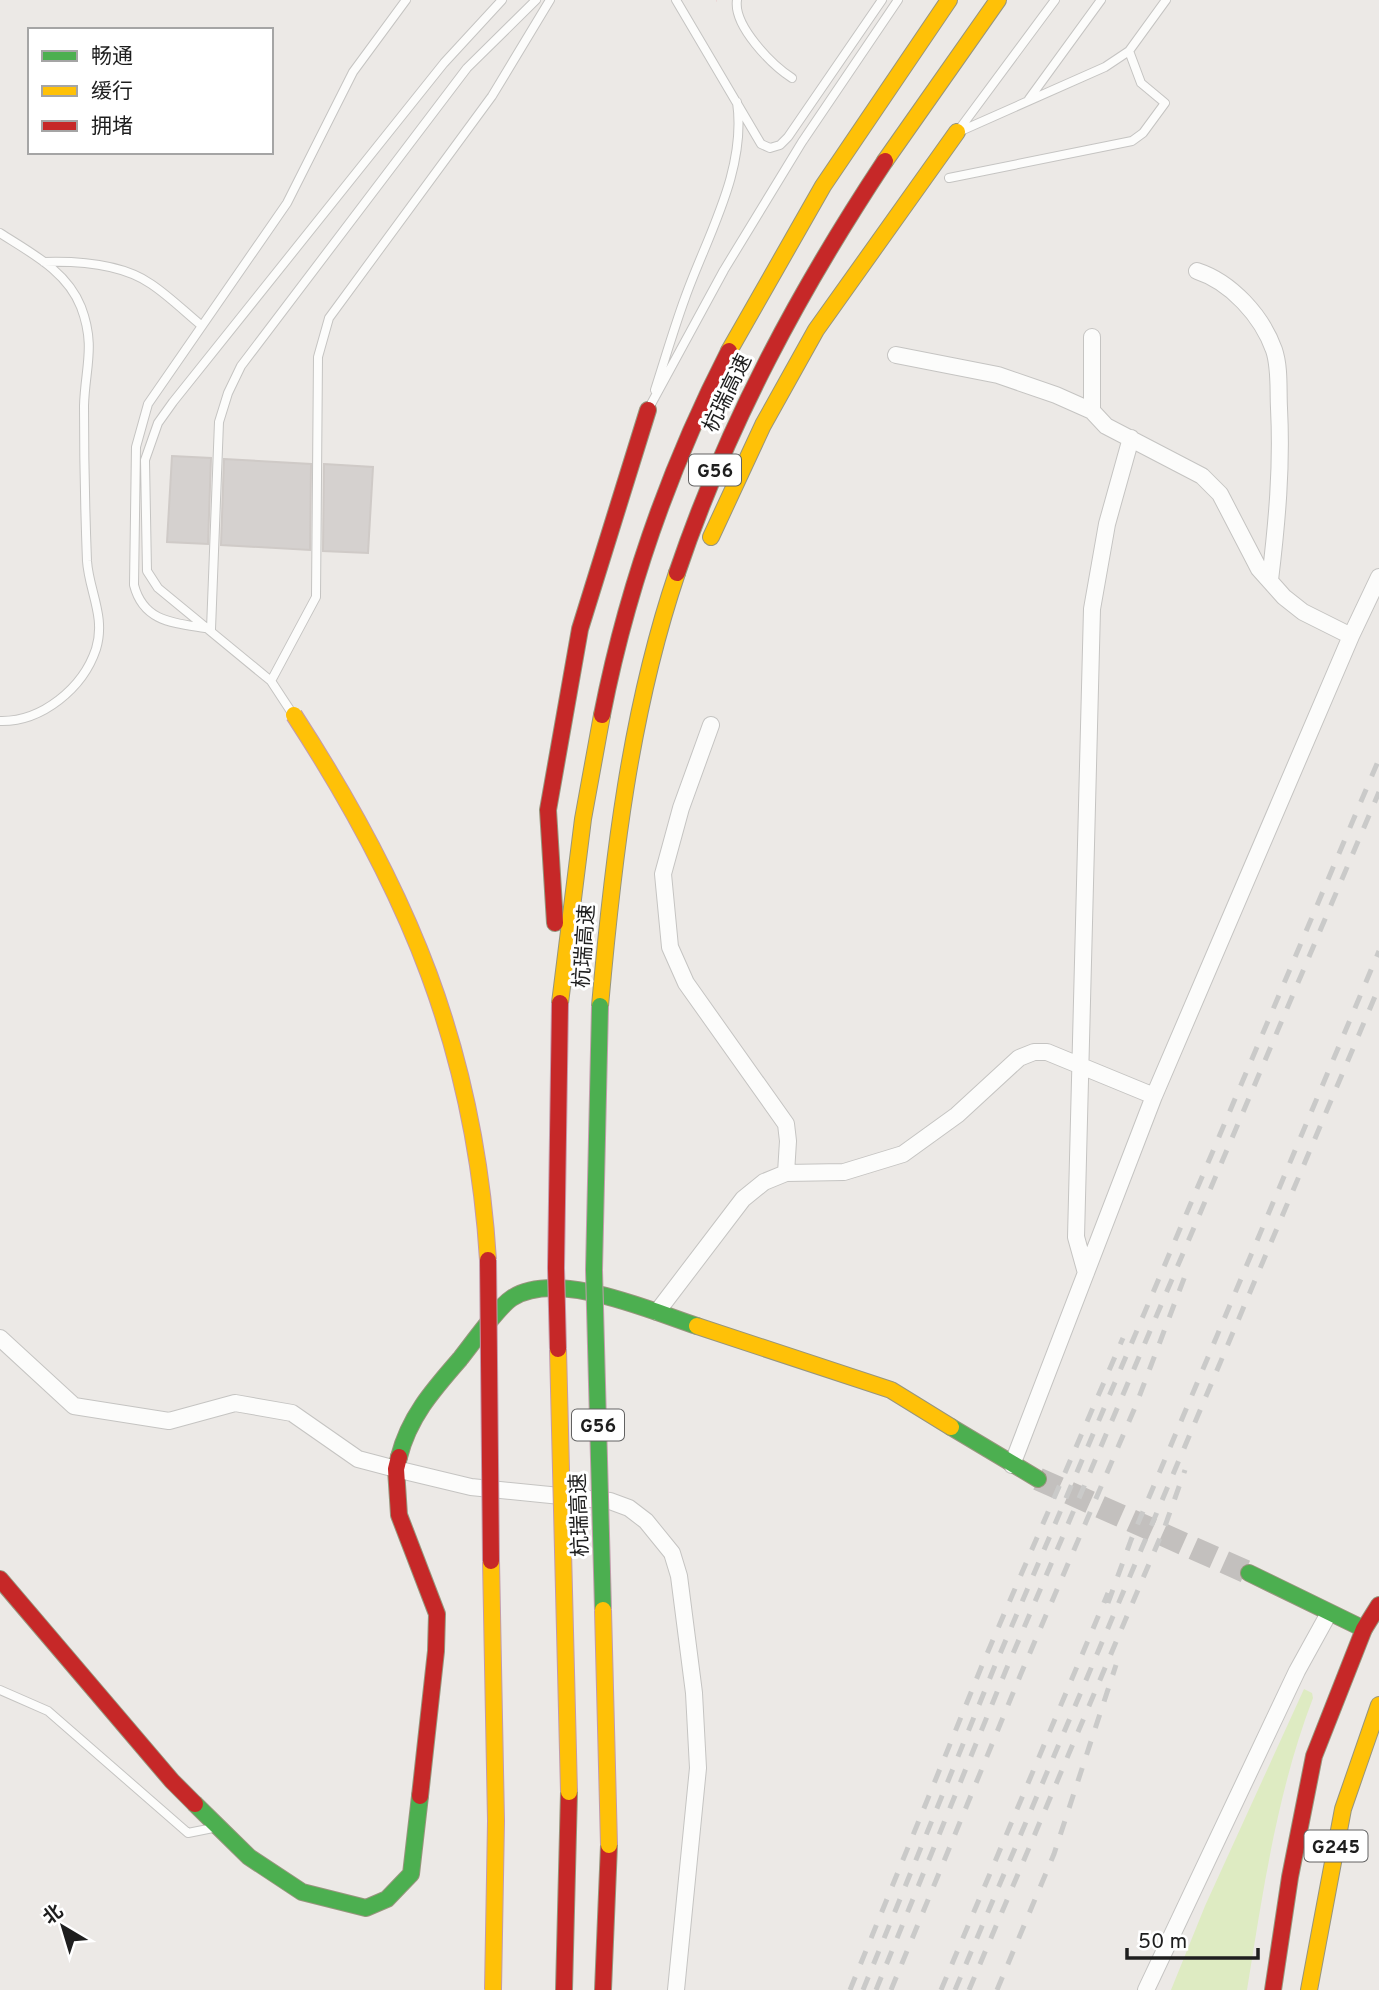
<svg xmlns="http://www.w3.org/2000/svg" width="1379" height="1990" viewBox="0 0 1379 1990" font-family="Overpass,'Noto Sans SC',sans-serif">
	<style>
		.grass { fill: #deebc2 }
		.building { fill: #d5d1cf; stroke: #cfcac7; stroke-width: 2 }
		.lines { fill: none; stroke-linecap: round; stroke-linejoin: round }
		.secondary-tunnel { stroke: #c3c0be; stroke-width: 23; stroke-dasharray: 23 11; stroke-linecap: butt }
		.lane-casing { stroke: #c5c4c2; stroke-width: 10 }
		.street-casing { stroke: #c5c4c2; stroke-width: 18 }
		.fast-casing { stroke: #97957d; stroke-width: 18 }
		.slow-casing { stroke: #97957d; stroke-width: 18 }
		.jam-casing { stroke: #97957d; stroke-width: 18 }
		.path { stroke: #ebd8d8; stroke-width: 3.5; stroke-dasharray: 3.5 3.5; stroke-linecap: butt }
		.lane { stroke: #fcfcfb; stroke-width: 8 }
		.street { stroke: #fcfcfb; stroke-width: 16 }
		.fast { stroke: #4caf50; stroke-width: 16 }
		.slow { stroke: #ffc107; stroke-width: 16 }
		.jam { stroke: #c62828; stroke-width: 16 }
		.rail { stroke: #cacac9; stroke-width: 5; stroke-dasharray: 14 14; stroke-linecap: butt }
		.fast-bridge-casing { stroke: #c39bac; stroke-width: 18; stroke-linecap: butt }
		.slow-bridge-casing { stroke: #c39bac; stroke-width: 18; stroke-linecap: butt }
		.jam-bridge-casing { stroke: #c39bac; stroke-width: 18; stroke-linecap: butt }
		.fast-bridge { stroke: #4caf50; stroke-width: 16 }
		.slow-bridge { stroke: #ffc107; stroke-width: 16 }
		.jam-bridge { stroke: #c62828; stroke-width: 16 }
		.labels { text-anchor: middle; stroke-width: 6; stroke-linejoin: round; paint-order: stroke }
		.shield { fill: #fff; stroke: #626262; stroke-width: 2 }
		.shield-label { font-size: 19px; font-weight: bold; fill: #1e1e1e }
		.street-label { font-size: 21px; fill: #1e1e1e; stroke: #fff }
	</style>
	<rect width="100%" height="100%" fill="#ece9e6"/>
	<path class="grass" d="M1304,1689L1312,1693L1313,1698C1277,1792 1263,1891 1247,1990H1171L1205,1906Z"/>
	<path class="building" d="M172,456L211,458L208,544L167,542Z
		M224,459L311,464L310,550L221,545Z
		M324,464L373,467L368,553L323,551Z"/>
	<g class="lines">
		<path class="secondary-tunnel" d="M1038,1479L1249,1573"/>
		<defs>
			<path id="lane" d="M406,0L353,72L287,203L148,404L136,447L134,585C144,624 177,623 211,629L219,422L228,393L241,366L467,68L536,0
				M676,0L761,144L770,148L780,145L788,137L882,0
				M737,0C733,26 772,65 792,78
				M1029,99L1101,0
				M961,127L1055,0
				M963,130L1105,67L1129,51L1166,0
				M949,178L1132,141L1143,133L1165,103L1141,83L1129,51
				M0,233C31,253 67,271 81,307C96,346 85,368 84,406C84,457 85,509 87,561C89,591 106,617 96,649C83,688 42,722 0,721
				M44,262C77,261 122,264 151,284C169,296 185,312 202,326
				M655,390C665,359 674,328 685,298C707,236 747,170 737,102
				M650,406L724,270L802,142L898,0
				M271,681L316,597L318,357L329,318L492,96L550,0
				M290,710L271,681L158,588L147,571L145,460L158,423L173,402L444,63L502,0
				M0,1690L48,1711L188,1833L213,1828"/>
			<path id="street" d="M1197,271C1231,282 1262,316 1274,350C1280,368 1278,389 1279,408C1282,467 1277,522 1270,580
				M1092,337V411
				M896,355L998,375L1056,395L1092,411L1106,426L1202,476L1220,494L1259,569L1284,597L1303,612L1351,636
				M711,725L681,808L663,874L670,947L686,983L786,1124L788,1141L786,1173
				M1086,1273L1076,1237L1092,609L1107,524L1131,438
				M657,1312L743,1199L764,1182L786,1173L844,1172L903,1154L957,1115L1019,1058L1034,1052H1047L1154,1096
				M0,1338L74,1406L169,1421L235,1403L292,1413L358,1459L396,1469L471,1487L610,1501L629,1508L646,1521L672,1553L679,1576L694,1693L698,1768L676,1990
				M1012,1465L1154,1096L1351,636L1379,577
				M1146,1990L1297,1671L1329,1613"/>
			<path id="fast" d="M951,1427L1038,1479
				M399,1457C409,1417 433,1390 460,1359C472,1344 498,1307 512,1298C557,1269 651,1311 697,1326
				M1249,1573L1364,1629
				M195,1804L249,1857L302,1892L366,1908L387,1899L411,1874L420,1796"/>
			<path id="slow" d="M885,161L998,0
				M729,351L823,186L949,0
				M711,537L763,425L816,330L957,132
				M560,1003L583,819L602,715
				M600,1006C613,860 630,712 677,573
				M697,1326L891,1390L951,1427
				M1309,1990L1343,1809L1379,1705"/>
			<path id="jam" d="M677,573C727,425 799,291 885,161
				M602,715C627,588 670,466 729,351
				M555,923L548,810L580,629L648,410
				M399,1457L396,1469L399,1515L437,1614L436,1651L420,1796
				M0,1579L172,1781L195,1804
				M564,1990L569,1792
				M603,1990L609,1845
				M1273,1990L1290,1877L1314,1756L1364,1629L1379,1605"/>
		</defs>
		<use href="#lane" class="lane-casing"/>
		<use href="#street" class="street-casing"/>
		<use href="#fast" class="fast-casing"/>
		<use href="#slow" class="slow-casing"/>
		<use href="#jam" class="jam-casing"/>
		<path class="path" d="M716,0H717"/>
		<use href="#lane" class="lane"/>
		<use href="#street" class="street"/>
		<use href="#fast" class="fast"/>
		<use href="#slow" class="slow"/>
		<use href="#jam" class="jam"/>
		<path class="rail" d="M1108,1603L1131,1540L1379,951
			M850,1990L983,1663L1123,1338
			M863,1990L994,1668L1379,759
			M876,1990L1006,1670L1379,792
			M891,1990L1020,1676L1136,1405L1188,1268
			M941,1990L1108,1593
			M955,1990L1379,987
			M969,1990L1165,1526L1185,1470
			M997,1990L1054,1854L1116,1665"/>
		<defs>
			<path id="fast-bridge" d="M600,1006L594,1270L603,1610"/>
			<path id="slow-bridge" d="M294,715C408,890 475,1049 488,1260
				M558,1349L569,1792
				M491,1561L496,1821L493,1990
				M603,1610L609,1845"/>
			<path id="jam-bridge" d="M488,1260L491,1561
				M558,1349L556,1268L560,1003"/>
		</defs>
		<use href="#fast-bridge" class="fast-bridge-casing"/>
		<use href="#slow-bridge" class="slow-bridge-casing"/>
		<use href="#jam-bridge" class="jam-bridge-casing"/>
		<use href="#fast-bridge" class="fast-bridge"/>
		<use href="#slow-bridge" class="slow-bridge"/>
		<use href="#jam-bridge" class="jam-bridge"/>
	</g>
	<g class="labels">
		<g class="shield">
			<rect x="689" y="454.5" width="52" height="31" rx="5"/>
			<rect x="572" y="1409.5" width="52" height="31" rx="5"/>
			<rect x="1304.5" y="1830.5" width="63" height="31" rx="5"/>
		</g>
		<g class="shield-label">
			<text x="715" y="477">G56</text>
			<text x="598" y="1432">G56</text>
			<text x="1336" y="1853">G245</text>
		</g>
		<g class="street-label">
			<text transform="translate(727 393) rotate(-64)" y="7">杭瑞高速</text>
			<text transform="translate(584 946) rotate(-86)" y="7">杭瑞高速</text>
			<text transform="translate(579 1515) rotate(-92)" y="7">杭瑞高速</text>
		</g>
	</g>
	<rect x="28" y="28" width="245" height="126" fill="#ffffff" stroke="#a5a5a5" stroke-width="2"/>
	<rect x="42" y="51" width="35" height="10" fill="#4caf50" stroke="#a5a5a5" stroke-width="2"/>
	<text x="91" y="63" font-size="21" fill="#1e1e1e">畅通</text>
	<rect x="42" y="86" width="35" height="10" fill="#ffc107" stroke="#a5a5a5" stroke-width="2"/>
	<text x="91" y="98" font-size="21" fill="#1e1e1e">缓行</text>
	<rect x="42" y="121" width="35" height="10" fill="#c62828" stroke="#a5a5a5" stroke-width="2"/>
	<text x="91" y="133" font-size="21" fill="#1e1e1e">拥堵</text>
	<g transform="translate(63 1927) rotate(322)" stroke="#ffffff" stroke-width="5" paint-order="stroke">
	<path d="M0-5L12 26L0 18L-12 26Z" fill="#1e1e1e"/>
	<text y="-10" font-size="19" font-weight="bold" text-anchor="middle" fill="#1e1e1e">北</text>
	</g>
	<path d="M1127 1948v10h131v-10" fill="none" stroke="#1e1e1e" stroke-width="3.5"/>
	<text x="1138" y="1948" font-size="21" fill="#1e1e1e" stroke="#ffffff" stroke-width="5" paint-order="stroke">50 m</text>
</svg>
